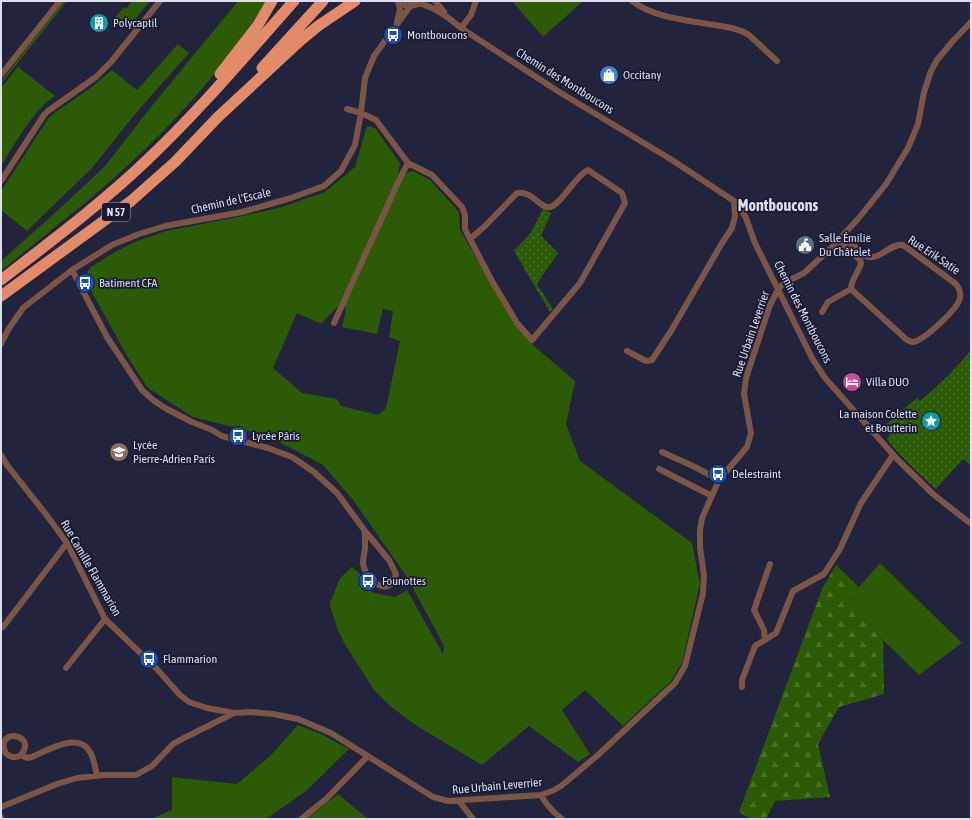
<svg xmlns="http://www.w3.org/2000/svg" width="972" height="820" viewBox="0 0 972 820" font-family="'Asap Condensed',sans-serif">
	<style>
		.green { fill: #2d5a05 }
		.forest { fill: url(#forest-firs) }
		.park { fill: url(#park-dots) }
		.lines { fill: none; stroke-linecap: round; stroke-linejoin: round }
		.minor { stroke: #7c5546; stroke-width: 6 }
		.tertiary { stroke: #7c5546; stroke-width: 8 }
		.trunk { stroke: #e38a68; stroke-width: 11 }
		.labels { text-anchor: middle; stroke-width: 3.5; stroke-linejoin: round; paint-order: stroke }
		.shield { fill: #191a32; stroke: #a2a4b7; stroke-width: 1 }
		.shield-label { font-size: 11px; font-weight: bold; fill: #dddff0 }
		.poi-label { font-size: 12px; fill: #dddff0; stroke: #191a32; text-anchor: start }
		.street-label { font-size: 12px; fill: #dddff0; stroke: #191a32 }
		.district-label { font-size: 16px; font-weight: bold; fill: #dddff0; stroke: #191a32 }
	</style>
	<defs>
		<pattern id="forest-firs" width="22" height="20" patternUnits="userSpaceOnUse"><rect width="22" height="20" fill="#2d5a05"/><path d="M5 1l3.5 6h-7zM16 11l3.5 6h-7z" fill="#4b712a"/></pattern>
		<pattern id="park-dots" width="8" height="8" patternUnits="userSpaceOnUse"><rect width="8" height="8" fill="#2d5a05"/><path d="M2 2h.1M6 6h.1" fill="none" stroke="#4b712a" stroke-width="1.8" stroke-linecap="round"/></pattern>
	</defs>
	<rect width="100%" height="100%" fill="#22233c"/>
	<path class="green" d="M64,1H67L1,84V81Z
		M132,1H150L127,29L114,19L124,7L126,9Z
		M238,1H267C228,63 179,119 125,168C86,204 42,237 1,271V261L56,212L105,166L151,107Z
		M512,1H580L582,2L543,37Z
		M178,44L189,53L136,113L92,168L27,231L1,210V191L48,119L53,114L89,89L112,70L137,90Z
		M18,67L55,96C31,112 17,142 1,166V88Z
		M367,126L375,128L400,163L398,174L392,192L339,305L321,324L297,313L273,368L302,393L337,399L341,406L378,415L386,408L400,341L389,337L393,311L383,309L377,334L342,327L346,309L344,307L404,176L408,172L413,171L430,180L459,212L460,230L513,321L534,346L575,381L566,424L580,461L692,543L700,584L682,663L671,681L623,726L585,690L562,710L590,754L578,762L529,726L482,765L417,726L390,706L374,690L344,643L337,628L330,606V603L340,578L352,567L359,573L369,590L374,593L395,597L407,590L443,654L444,646L407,577L353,500L323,465L268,436L193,417L148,388L130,361L85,280V275L91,267L115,252L137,241L166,231L243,216L282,207L325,192L355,167Z
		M880,563L962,643L919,675L883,640L846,596L859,587Z
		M298,725L321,734L349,749L306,791L266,819H151L172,810V777L237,784L270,756Z
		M338,794L368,819H306Z"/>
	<path class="forest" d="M836,565L859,587L847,596L883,640L884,694L839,707L818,744L830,797L775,801L766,819H751L739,812L822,589Z"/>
	<path class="park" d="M543,209L551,213L541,236L558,253L537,284L553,309L550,312L514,251L530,234Z
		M971,350V465L963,459L936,489C919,473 901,458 887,439L890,434L886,430L882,433L879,430L917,398L920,401C939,385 956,369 971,350Z"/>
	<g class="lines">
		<path class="minor" d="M435,1L444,12
			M632,1C655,18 686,20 714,25C726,27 738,28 749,35L777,61
			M418,3C435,7 448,17 461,28L556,90L672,160L734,201L741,209L746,218L755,243L812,358L825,378L898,460L933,494L971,524
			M397,21L400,10L398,1
			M461,28L471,15L476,1
			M1,75L60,1
			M347,109L361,113L376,120L408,163L432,175L462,207L465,215V229L470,239L492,281L517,323L532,340L580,283L625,203L622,193L588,170C575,176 561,205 550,207C539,209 533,190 517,193L485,226L470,239
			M1,181L44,115L48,111L96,77L111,62L160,1
			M839,241L860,260L861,263C859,272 851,279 851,289
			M72,270L107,337L142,390L153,400L165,408L192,422L212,430L222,436L268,448L292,457L314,472L337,493L365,531L389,560L396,574C390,600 365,580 363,563C363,557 365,552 365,547C365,542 365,536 365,531
			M822,312L828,302L851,289L907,340C909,341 911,342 913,342C923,341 958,309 960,298C961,293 959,288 956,284L903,245C889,243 880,262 865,256L843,236
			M334,323L401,176L408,163
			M1,344L8,330L23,308L72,270L112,245L139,234L165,226L242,212L291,198L324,186L341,171L355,145L361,113L365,78L374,56L411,5
			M627,351L646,361L652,360L671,331L722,243L732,228L735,216L734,201
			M662,452L695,467L719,480
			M1,455L7,465L48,517L67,543L105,619L156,668L180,695L189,702L207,708L234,713
			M659,469L712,496
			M3,627L67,543
			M765,640L764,630L754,610L770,564
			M66,668L105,619
			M742,687V680L755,646L776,633L793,591L824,574L840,549L861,503L893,455
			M21,755C37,735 0,728 4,748C5,757 15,759 21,755L27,758L32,757C46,751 75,733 88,749C94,756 95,767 97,776
			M541,795C546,805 553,812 562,819
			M459,801L473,819
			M1,807L57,784L77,778L104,775H136L152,766L173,744L182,739L234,713L251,712L273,714L298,719L331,733L433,797L448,801L541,795L552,791L561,786L598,755L675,683L685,666L703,593L704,576L700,547V530L702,518L719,480L747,447L751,433L744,394L746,378L770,305L779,288L784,283L804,273L829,250L858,219L886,184L908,148L911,141L918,124L924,92L931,71L937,60L952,42L971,22
			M1,817L2,819
			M301,819L326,799L368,756"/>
		<path class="tertiary" d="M399,1C406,6 413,6 421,1"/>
		<path class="trunk" d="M262,68L323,1
			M220,74L258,25L272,1
			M1,280C50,242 101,204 146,161C199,111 246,55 294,1
			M1,296L131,201L175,162L218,117L301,40L318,26L355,1"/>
	</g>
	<defs>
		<symbol id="building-disc" viewBox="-11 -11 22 22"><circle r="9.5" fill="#0f9aa8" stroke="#191a32"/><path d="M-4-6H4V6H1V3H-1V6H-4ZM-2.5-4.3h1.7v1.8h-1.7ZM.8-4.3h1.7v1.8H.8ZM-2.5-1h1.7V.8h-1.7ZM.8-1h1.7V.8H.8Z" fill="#fff"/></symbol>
		<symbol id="bus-disc" viewBox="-11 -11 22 22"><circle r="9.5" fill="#1a4fb4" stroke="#191a32"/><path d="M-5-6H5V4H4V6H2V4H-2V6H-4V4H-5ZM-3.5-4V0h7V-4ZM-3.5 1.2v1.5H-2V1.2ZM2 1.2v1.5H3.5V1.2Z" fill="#fff"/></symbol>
		<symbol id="shop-disc" viewBox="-11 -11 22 22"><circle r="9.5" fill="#3f7fe0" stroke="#191a32"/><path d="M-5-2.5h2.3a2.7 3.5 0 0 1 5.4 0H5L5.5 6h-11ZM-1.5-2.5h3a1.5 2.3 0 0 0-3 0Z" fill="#fff"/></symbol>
		<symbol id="civic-disc" viewBox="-11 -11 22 22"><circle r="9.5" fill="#5c6f8a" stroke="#191a32"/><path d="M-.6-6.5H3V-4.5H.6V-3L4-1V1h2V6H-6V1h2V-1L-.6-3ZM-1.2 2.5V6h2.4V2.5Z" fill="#fff"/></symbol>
		<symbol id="hotel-disc" viewBox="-11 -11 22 22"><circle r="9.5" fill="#d1479c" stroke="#191a32"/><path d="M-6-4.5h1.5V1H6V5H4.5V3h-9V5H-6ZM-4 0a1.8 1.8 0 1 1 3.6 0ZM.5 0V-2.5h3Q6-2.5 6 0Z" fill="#fff"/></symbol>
		<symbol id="sight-disc" viewBox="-11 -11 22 22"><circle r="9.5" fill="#0f9aa8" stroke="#191a32"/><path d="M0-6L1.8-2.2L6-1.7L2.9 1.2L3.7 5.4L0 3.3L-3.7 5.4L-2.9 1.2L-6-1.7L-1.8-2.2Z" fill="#fff"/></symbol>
		<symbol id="school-disc" viewBox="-11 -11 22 22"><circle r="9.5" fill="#8d6e63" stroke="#191a32"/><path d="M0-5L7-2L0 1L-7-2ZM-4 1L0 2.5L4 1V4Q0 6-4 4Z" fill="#fff"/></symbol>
	</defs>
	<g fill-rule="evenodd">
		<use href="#building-disc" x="88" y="12" width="22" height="22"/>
		<use href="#bus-disc" x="382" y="24" width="22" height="22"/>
		<use href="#shop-disc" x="598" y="64" width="22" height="22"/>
		<use href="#civic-disc" x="794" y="234" width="22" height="22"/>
		<use href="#bus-disc" x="74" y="272" width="22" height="22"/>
		<use href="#hotel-disc" x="841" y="371" width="22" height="22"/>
		<use href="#sight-disc" x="920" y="410" width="22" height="22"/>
		<use href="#bus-disc" x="227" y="425" width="22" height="22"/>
		<use href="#school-disc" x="108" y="441" width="22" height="22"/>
		<use href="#bus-disc" x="707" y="463" width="22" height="22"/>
		<use href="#bus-disc" x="357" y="570" width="22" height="22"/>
		<use href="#bus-disc" x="138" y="648" width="22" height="22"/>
	</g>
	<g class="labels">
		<rect class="shield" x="102" y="203" width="28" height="18" rx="3"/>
		<g class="shield-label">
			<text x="116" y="216">N 57</text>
		</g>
		<g class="poi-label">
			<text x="113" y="27">Polycaptil</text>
			<text x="407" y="39">Montboucons</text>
			<text x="623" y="79">Occitany</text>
			<text x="819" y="242">Salle Émilie<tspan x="819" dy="14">Du Châtelet</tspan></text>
			<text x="99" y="287">Batiment CFA</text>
			<text x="866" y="386">Villa DUO</text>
			<text x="917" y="418" text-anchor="end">La maison Colette<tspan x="917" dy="14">et Boutterin</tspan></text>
			<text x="252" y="440">Lycée Pâris</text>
			<text x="133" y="449">Lycée<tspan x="133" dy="14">Pierre-Adrien Paris</tspan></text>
			<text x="732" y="478">Delestraint</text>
			<text x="382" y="585">Founottes</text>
			<text x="163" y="663">Flammarion</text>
		</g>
		<g class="street-label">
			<text transform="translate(565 81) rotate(32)" y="4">Chemin des Montboucons</text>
			<text transform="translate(231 201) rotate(-13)" y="4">Chemin de l'Escale</text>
			<text transform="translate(934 255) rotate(34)" y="4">Rue Erik Satie</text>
			<text transform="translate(803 312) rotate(63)" y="4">Chemin des Montboucons</text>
			<text transform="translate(751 334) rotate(-71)" y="4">Rue Urbain Leverrier</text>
			<text transform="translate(91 568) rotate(60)" y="4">Rue Camille Flammarion</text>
			<text transform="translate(497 786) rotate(-5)" y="4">Rue Urbain Leverrier</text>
		</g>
		<g class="district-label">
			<text x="778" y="211">Montboucons</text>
		</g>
	</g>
	<rect width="972" height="820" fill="none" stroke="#dddff0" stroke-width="4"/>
</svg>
